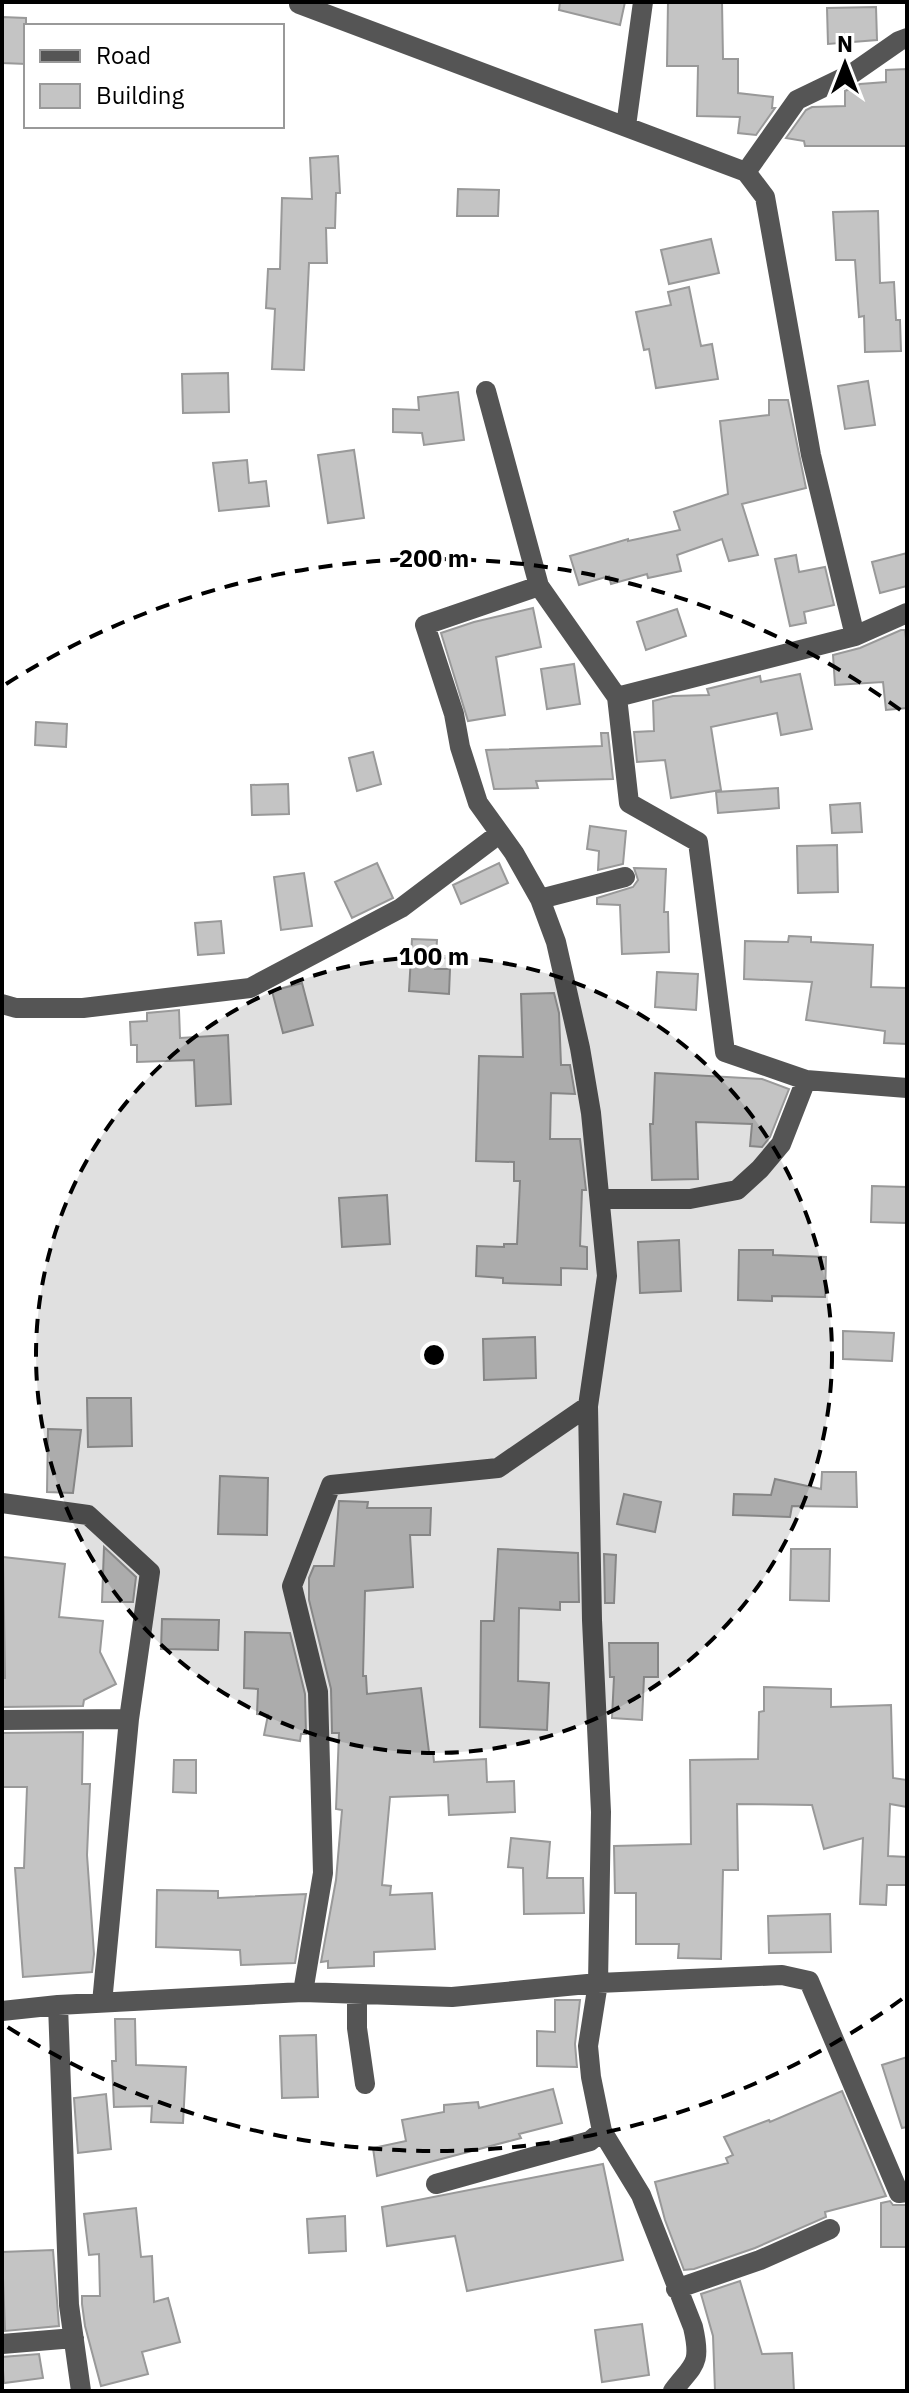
<svg xmlns="http://www.w3.org/2000/svg" width="909" height="2393" viewBox="0 0 909 2393" font-family="'IBM Plex Sans',sans-serif">
	<style>
		.building { fill: #c4c4c4; stroke: #999; stroke-width: 2 }
		.lines { fill: none; stroke-linecap: round; stroke-linejoin: round }
		.minor { stroke: #555; stroke-width: 20 }
		.ring { fill: none; stroke: #000; stroke-width: 4; stroke-dasharray: 14 10 }
		.centre { fill: #000; stroke: #fff; stroke-width: 4 }
		.ring-label { font-size: 24px; text-anchor: middle; font-weight: bold; fill: #000; stroke: #fff; stroke-width: 7; stroke-linejoin: round; paint-order: stroke }
	</style>
	<rect width="100%" height="100%" fill="#fff"/>
	<path class="building" d="M560,2H625L620,25L559,10Z
		M668,2H722L723,59H738V93L773,97L772,108H775L756,135L738,133L740,117L697,116L698,66H667Z
		M876,7L877,40L828,44L827,8Z
		M2,17L26,18V64L2,63Z
		M907,69V146H805L804,141L786,138L806,110L812,107L845,106V91L860,84L886,82V70Z
		M338,156L340,193H336L335,228H326L327,263H309L304,370L272,369L275,309L266,308L268,269H280L282,198L312,199L310,158Z
		M458,189L499,190L498,216H457Z
		M878,211L880,283L894,282L896,320H900L901,351L865,352L864,316L859,317L855,260H836L833,212Z
		M711,239L719,273L669,284L661,250Z
		M689,287L701,346L712,344L718,379L656,388L649,349L644,350L636,312L671,305L668,292Z
		M228,373L229,412L183,413L182,374Z
		M868,381L875,425L845,429L838,386Z
		M458,392L464,440L424,445L422,433L393,432V409L419,410L418,397Z
		M769,400H788L806,488L742,504L758,555L729,561L722,539L677,555L681,571L648,578L647,574L611,584L609,576L579,585L570,556L628,539V541L680,530L674,512L728,494L720,421L769,415Z
		M354,450L364,518L328,523L318,455Z
		M247,460L249,483L266,481L269,506L219,511L213,463Z
		M907,553V586L880,593L872,562Z
		M796,555L799,572L825,567L834,605L804,612L806,623L790,626L775,559Z
		M533,608L541,647L496,657L505,715L468,721L441,633L474,622Z
		M677,609L686,636L646,650L637,622Z
		M901,630H905L907,648V708L886,710L883,682L835,685L833,655L860,648Z
		M574,664L580,704L547,709L541,669Z
		M800,674L812,729L781,735L777,713L711,727L721,790L671,798L665,760L637,762L634,732L654,731L653,701L673,696L709,695L707,689L760,676L761,682Z
		M36,722L67,724L66,747L35,745Z
		M601,733H608L613,779L536,781L538,788L494,789L486,750L602,746Z
		M373,752L381,784L357,791L349,758Z
		M288,784L289,814L252,815L251,785Z
		M778,788L779,808L718,813L716,792Z
		M860,803L862,832L832,833L830,805Z
		M590,826L626,831L623,864L598,870L599,851L587,849Z
		M837,845L838,892L798,893L797,846Z
		M377,863L393,898L352,918L335,882Z
		M499,863L508,883L461,904L453,885Z
		M634,868L666,869L664,912H668L669,952L622,954L620,905L597,904V898L633,887L638,880Z
		M304,873L312,926L281,930L274,877Z
		M221,921L224,953L198,955L195,923Z
		M789,936L811,937V942L873,945L871,987L907,988V1044L884,1043L885,1031L806,1020L812,982L744,979L745,941L788,942Z
		M412,939L437,940L435,969H450L449,994L409,991Z
		M657,972L698,974L696,1010L655,1007Z
		M302,983L313,1025L283,1033L272,991Z
		M554,993L559,1013L561,1065H570L575,1094L551,1093L550,1139H580L586,1190H582L580,1246L587,1247V1269L561,1268V1285L503,1283V1278L476,1276L477,1246L504,1247V1244H517L520,1181H514V1162L476,1161L479,1056L523,1057L521,994Z
		M179,1010L180,1038L228,1035L231,1104L196,1106L194,1060L137,1062V1045H131L130,1022L147,1021V1013Z
		M655,1073L762,1079L789,1089L770,1137L762,1147L750,1146L752,1124L696,1122L698,1179L652,1180L650,1124H653Z
		M872,1186L907,1187V1223L871,1222Z
		M387,1195L390,1244L342,1247L339,1198Z
		M679,1240L681,1291L640,1293L638,1242Z
		M739,1250H773V1255L826,1257L825,1297L772,1296V1301L738,1300Z
		M843,1331L894,1333L892,1361L843,1359Z
		M535,1337L536,1378L484,1380L483,1339Z
		M87,1398H131L132,1446L88,1447Z
		M48,1429L81,1430L73,1493L47,1492Z
		M822,1472H856L857,1507L792,1506L790,1517L733,1515L734,1494L771,1495L775,1479L821,1489Z
		M220,1476L268,1478L267,1535L218,1534Z
		M624,1494L661,1502L655,1532L617,1524Z
		M339,1501L368,1502L367,1508H431L430,1535H410L413,1587L365,1591L363,1676H366L367,1694L421,1688L429,1752H433L434,1762L486,1759L487,1782L514,1781L515,1812L449,1815L448,1795L390,1797L382,1885L391,1886L390,1895L432,1893L435,1949L374,1952V1966L328,1968V1961L321,1962L336,1880L342,1810L336,1809L339,1733H332L331,1689L309,1600V1578L314,1566H334Z
		M104,1547L136,1577L133,1602H102Z
		M498,1549L578,1553L579,1602H560V1610L519,1608L518,1681L549,1683L547,1730L480,1727L481,1621H494Z
		M791,1549H830L829,1601L790,1600Z
		M604,1554L616,1555L614,1603H605Z
		M3,1557L65,1564L59,1617L103,1621L100,1652L116,1684L84,1700L83,1706L2,1707V1678H5Z
		M162,1619L219,1620L218,1650L161,1649Z
		M245,1632L290,1633L305,1694L306,1734H301L300,1741L264,1735L268,1715L257,1714L258,1689L244,1688Z
		M609,1643H658V1677H644L642,1720L612,1718L614,1677H610Z
		M764,1687L831,1689V1707L891,1705L893,1778L907,1780V1807L890,1804L888,1856L907,1857V1885H887L886,1905L860,1904L863,1838L824,1849L812,1805L737,1804L738,1870H723L721,1959L678,1958L679,1944H636V1893H615L614,1846L691,1844L690,1760L758,1759L759,1712L764,1711Z
		M83,1732L82,1784H90L87,1855L94,1954L92,1972L23,1977L15,1868H24L27,1787H2V1733Z
		M174,1760H196V1793L173,1792Z
		M511,1838L550,1842L547,1878H583L584,1913L524,1914L523,1868L508,1867Z
		M157,1890L218,1891V1898L306,1894L295,1963L241,1965L240,1950L156,1947Z
		M830,1914L831,1952L769,1953L768,1916Z
		M555,2000H580L575,2044L577,2067L537,2066V2031L555,2032Z
		M115,2019H135L136,2065L186,2067L183,2123L151,2122L152,2106L114,2107L112,2061H116Z
		M316,2035L318,2097L282,2098L280,2036Z
		M907,2057V2127L902,2128L882,2065Z
		M553,2089L562,2123L519,2134L521,2138L377,2176L373,2148L406,2141L402,2120L444,2112V2105L478,2102L479,2108Z
		M842,2091L886,2196L825,2212L826,2217L755,2248L694,2269L684,2270L665,2220L655,2182L728,2163L726,2158L733,2155L724,2137L769,2120L770,2122Z
		M106,2094L111,2149L78,2153L74,2098Z
		M603,2164L623,2260L467,2291L455,2236L387,2246L382,2207Z
		M890,2201L893,2205H907V2247H881V2203Z
		M136,2208L141,2257L152,2256L154,2302L168,2298L180,2342L142,2352L148,2374L101,2386L85,2326L82,2304V2296H100L99,2254L89,2255L84,2214Z
		M345,2216L346,2251L309,2253L307,2219Z
		M53,2250L59,2326L5,2331L2,2252Z
		M740,2281L762,2354L792,2353L794,2391H715L713,2336L701,2294Z
		M642,2324L649,2375L602,2382L595,2330Z
		M39,2354L43,2378L4,2383L2,2357Z"/>
	<g class="lines">
		<path class="minor" d="M299,4L746,172L765,197L811,455L855,636
			M626,126L643,2
			M746,172L797,100L853,73L899,41L907,38
			M486,391L539,586
			M617,697L629,803L698,842L725,1052L806,1080L907,1088
			M540,899L625,877
			M2,1004L16,1008H83L250,988L401,908L499,834
			M600,1199H690L737,1190L760,1169L781,1144L806,1080
			M2,1503L88,1515L150,1572L129,1719L102,2003
			M2,1720L129,1719
			M303,1992L452,1997L598,1983L782,1975L809,1981L899,2193L907,2192
			M357,1994V2028L365,2084
			M58,2005L69,2305L81,2391
			M2,2011L58,2005L303,1992L323,1873L318,1692L292,1586L331,1485L498,1468L588,1406L607,1276L591,1113L580,1048L556,942L540,899L514,853L478,803L460,747L454,714L425,625L539,586L617,697L855,636L907,613
			M602,2131L641,2195L693,2327C702,2366 693,2364 673,2391
			M436,2184L590,2141L602,2131L591,2077L588,2046L598,1983L601,1812L592,1620L588,1406
			M676,2289L760,2260L830,2229
			M2,2344L74,2338"/>
	</g>
	<circle cx="434" cy="1355" r="398" fill="#000" fill-opacity=".12"/>
	<g class="ring">
		<circle cx="434" cy="1355" r="398"/>
		<path d="M902 1999A796 796 0 0 1 6 2026M6 684A796 796 0 0 1 902 711"/>
	</g>
	<circle cx="434" cy="1355" r="12" class="centre"/>
	<g class="ring-label">
		<text x="434" y="567">200 m</text>
		<text x="434" y="965">100 m</text>
	</g>
	<rect width="909" height="2393" fill="none" stroke="#000000" stroke-width="8"/>
	<rect x="24" y="24" width="260" height="104" fill="#ffffff" stroke="#999999" stroke-width="2"/>
	<rect x="40" y="50" width="40" height="12" fill="#555555" stroke="#999999" stroke-width="2"/>
	<text x="96" y="64" font-size="24" fill="#000000">Road</text>
	<rect x="40" y="84" width="40" height="24" fill="#c4c4c4" stroke="#999999" stroke-width="2"/>
	<text x="96" y="104" font-size="24" fill="#000000">Building</text>
	<g transform="translate(845 64)" stroke="#ffffff" stroke-width="6" paint-order="stroke">
	<path d="M0-6L14 30L0 20L-14 30Z" fill="#000000"/>
	<text y="-12" font-size="22" font-weight="bold" text-anchor="middle" fill="#000000">N</text>
	</g>
</svg>
